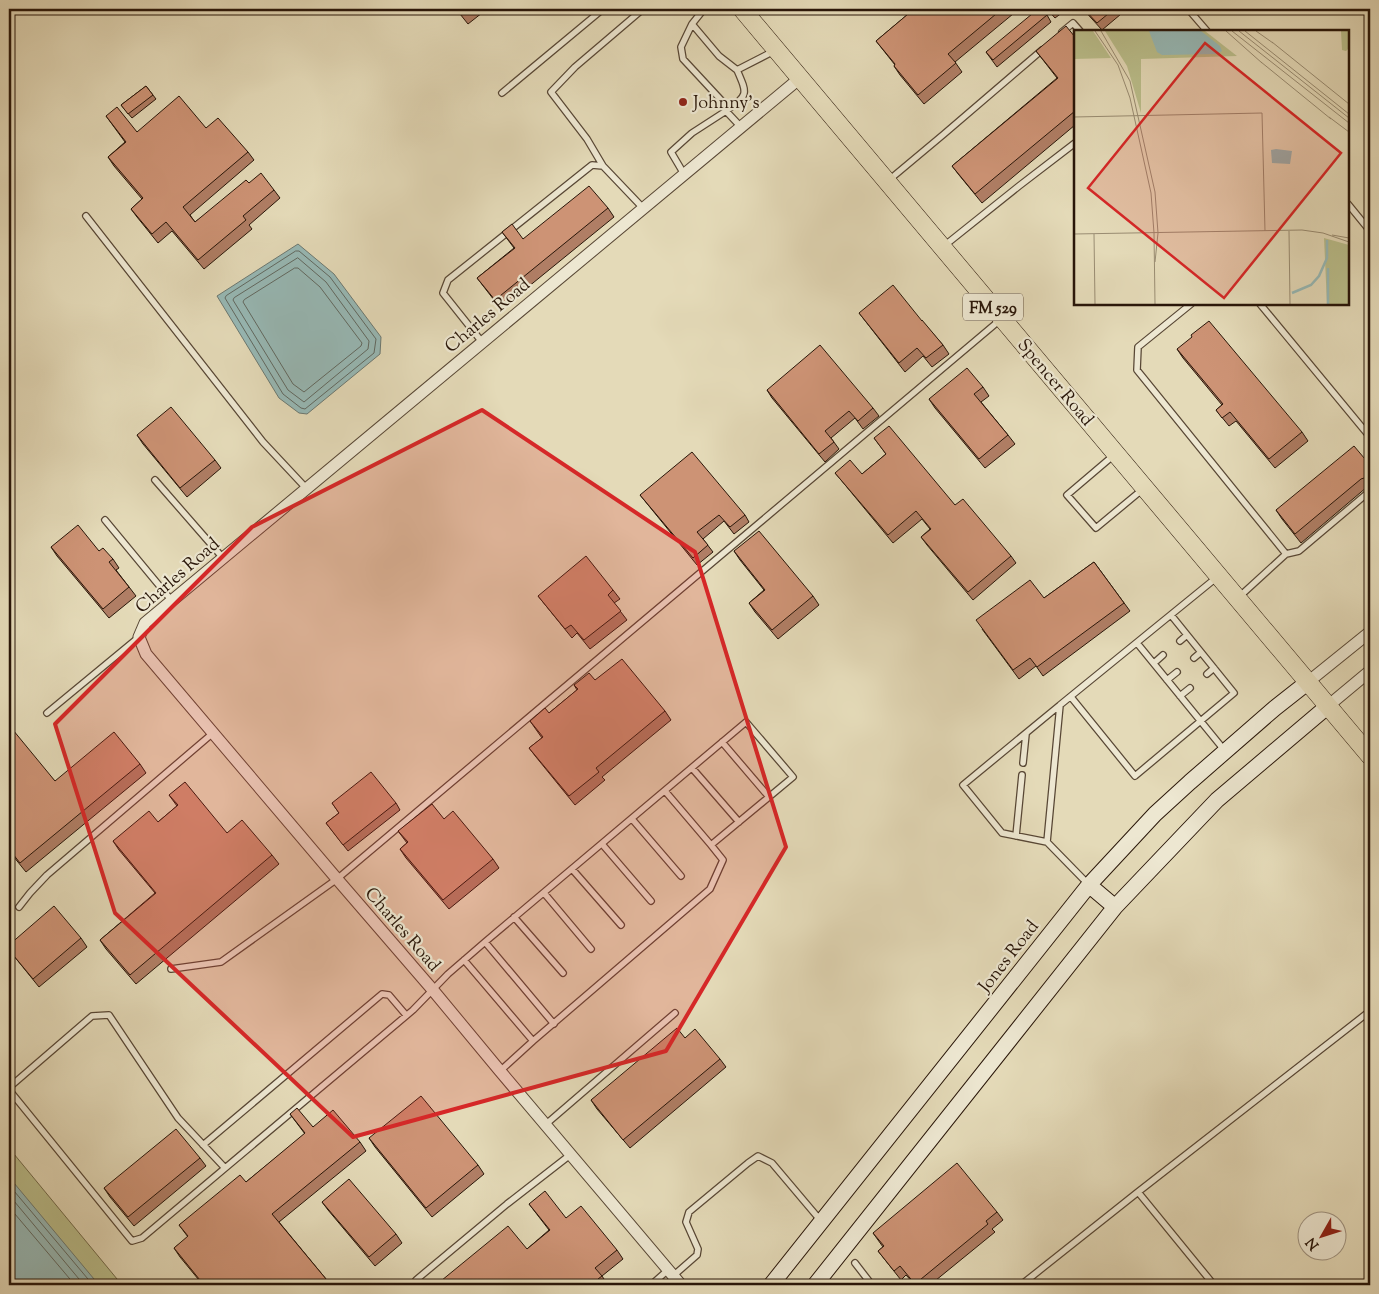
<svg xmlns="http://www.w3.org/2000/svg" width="1379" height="1294" viewBox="0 0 1379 1294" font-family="'Sorts Mill Goudy',serif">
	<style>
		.green { fill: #babe8b; stroke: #726a4a }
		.water { fill: #97b9b6; stroke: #6b7871 }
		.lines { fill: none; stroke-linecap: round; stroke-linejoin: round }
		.shore { stroke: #606860; stroke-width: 1 }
		.service-casing { stroke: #584735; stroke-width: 8 }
		.minor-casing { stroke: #584735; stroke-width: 13 }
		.secondary-casing { stroke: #291609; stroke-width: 17 }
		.primary-casing { stroke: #291609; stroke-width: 19 }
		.service { stroke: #ede7d1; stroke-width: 5.5 }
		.minor { stroke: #ede7d1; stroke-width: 11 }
		.secondary { stroke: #ede7d1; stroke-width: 15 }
		.primary { stroke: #e4dab8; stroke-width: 18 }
		.wall { fill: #b07e65; stroke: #291609 }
		.building { fill: #cd9375; stroke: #291609 }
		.marked { fill: #d62828; fill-opacity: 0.2; stroke: #d62828; stroke-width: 4; stroke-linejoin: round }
		.poi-dot { fill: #8f2418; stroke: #ede7d1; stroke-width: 2 }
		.labels { text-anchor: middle; stroke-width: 4.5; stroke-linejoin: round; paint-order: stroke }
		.shield { fill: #ede7d1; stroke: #645545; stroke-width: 1 }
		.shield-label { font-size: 16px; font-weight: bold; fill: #291609 }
		.poi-label { font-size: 18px; fill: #291609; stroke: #ede7d1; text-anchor: start }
		.street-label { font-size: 18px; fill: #291609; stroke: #ede7d1 }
		.inset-river { fill: none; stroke: #97b9b6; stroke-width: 2.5 }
		.inset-road { fill: none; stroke: #998c72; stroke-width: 1 }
		.view { fill: #d62828; fill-opacity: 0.15; stroke: #d62828; stroke-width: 2.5 }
		.inset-edge { fill: none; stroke: #291609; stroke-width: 2.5 }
	</style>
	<rect width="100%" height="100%" fill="#e4dab8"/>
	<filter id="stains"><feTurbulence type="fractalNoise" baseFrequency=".004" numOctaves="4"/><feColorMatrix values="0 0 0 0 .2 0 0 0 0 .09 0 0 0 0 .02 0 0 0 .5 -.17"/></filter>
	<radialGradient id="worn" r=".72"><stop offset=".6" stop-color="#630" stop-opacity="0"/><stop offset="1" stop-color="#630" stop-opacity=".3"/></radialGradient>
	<path class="green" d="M9,1148L122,1285H9Z"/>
	<path class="water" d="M298,244L334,274L381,337L380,354L307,414L299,413L279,398L217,296Z
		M9,1177L99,1285H9Z"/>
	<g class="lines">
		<path class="shore" d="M296,251H299L330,277L376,339L374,353L305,409L301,408L283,394L225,298L226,296Z
			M298,258L326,282L369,341L368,349L304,402L288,390L233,300L234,298Z
			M295,268H298L320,287L362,343L361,346L304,392L293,384L243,302L244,300Z
			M9,1185L93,1285
			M9,1195L84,1285
			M9,1207L75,1285"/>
		<defs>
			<path id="service" d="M704,9L692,24L719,56L737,70L774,51
				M1188,9L1207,31
				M692,24L681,47L683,59L722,101L726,111C748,95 748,95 737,70
				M1062,32L1073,23L1080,31
				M502,93L603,9
				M603,166L587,139L551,92L575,67L643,9
				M684,174L671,152L692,133L726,111L741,127
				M889,180L944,134L1042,50
				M1348,204L1370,231
				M86,216L263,442L306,488
				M944,246L1019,186L1075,143
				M1191,304L1138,347L1137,370L1286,554L1239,597
				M1260,304L1370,437
				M482,342L443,293L448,280L592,165L603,166L643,208
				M1114,455L1067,495L1096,528L1143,489
				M155,480L223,558
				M105,520L172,601
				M1286,554L1299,551L1370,491
				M1180,641L1187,635
				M1137,643L1225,751
				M1194,658L1201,652
				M1154,663L1163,655
				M1207,674L1214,668
				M1167,680L1177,672
				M1180,696L1190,688
				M1071,697L1135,776L1234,693L1171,615
				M47,713L139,637
				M722,742L769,797
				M1023,763L1026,734
				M692,768L739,822
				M665,791L711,845
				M632,819L681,876
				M1016,836L1022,775
				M1047,842L1002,833L963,785L1060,705
				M602,844L651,901
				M572,869L621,925
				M1089,885L1047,842L1060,705L1216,578
				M544,893L591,949
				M19,907L30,893L47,875L213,733
				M514,917L563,973
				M485,942L554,1024
				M464,960L533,1041
				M171,969L221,962L337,879L1000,320
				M545,1125L675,1013
				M203,1145L382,994L389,995L406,1015
				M225,1168L178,1118L109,1015L92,1016L12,1085L10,1091L132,1241L142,1238L413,1010L448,974L485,942L746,722L793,777L711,845L723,860L710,889L533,1041L500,1071
				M1138,1192L1370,1011
				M855,1263L872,1285
				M673,1276L697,1255L698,1249L686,1222L689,1212L748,1163L758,1156L772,1163L821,1221
				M416,1280L507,1204L570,1155
				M651,1285L668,1270
				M1021,1285L1138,1192L1214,1285"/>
			<path id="minor" d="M1308,682L1370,632
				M1328,706L1370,671
				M681,1285L500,1071L432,989L337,879L146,654L139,637L145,623L800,78"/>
			<path id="secondary" d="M1089,885L1115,907
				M771,1285L1089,885L1155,814L1190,782L1275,708L1308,682
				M815,1285L1115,907L1217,800L1328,706"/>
			<path id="primary" d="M742,9L1370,756"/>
		</defs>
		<use href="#service" class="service-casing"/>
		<use href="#minor" class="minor-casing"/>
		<use href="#secondary" class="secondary-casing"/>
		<use href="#primary" class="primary-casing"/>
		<use href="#service" class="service"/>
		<use href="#minor" class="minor"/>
		<use href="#secondary" class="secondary"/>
		<use href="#primary" class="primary"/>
	</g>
	<path class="wall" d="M456,9H487L468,24Z
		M914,9H1019L955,62L962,72L924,104L900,75L894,66L895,65L876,41Z
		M1047,9H1067L1055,18Z
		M1083,9H1127L1102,30Z
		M1047,15L1051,22L997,67L986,52Z
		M1075,37V125L982,203L959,175L952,166L1057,78L1036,51Z
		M146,86L156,99L132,118L121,105Z
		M106,116L137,132L206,128L248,152L254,160L190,215L195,222L249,183L274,190L280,198L249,225L252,229L204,269L172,231L158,243L137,217L131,209L142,199L114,166L108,157L125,142Z
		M608,208L614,217L501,309L477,278L514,248L502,232L523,239Z
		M859,313L922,321L943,345L949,354L932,367L923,356L905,372Z
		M1177,349L1302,432L1308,441L1275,468L1236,421L1229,426L1216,410L1222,405L1183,358Z
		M983,387L989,396L981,402L1008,435L1015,444L985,468L935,408L929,399Z
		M767,390L873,408L879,416L863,429L855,418L831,438L839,449L825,462L772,398Z
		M137,435L215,460L221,468L187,497L143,444Z
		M874,438L955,505L1011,556L1016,563L973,600L927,545L921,537L930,529L922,519L893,543L841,480L835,473L862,474L886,454Z
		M1370,465V486L1367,487L1301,543L1282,519L1276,510Z
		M640,495L745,515L749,522L734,534L724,521L703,539L713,552L697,565Z
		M51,547L99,551L113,559L119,568L116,570L136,596L109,618L57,556Z
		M734,551L813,596L819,605L778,639L755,612L749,603L764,590L740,560Z
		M1094,562L1130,611L1043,676L1036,666L1019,679L982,629L1044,598Z
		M613,590L620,599L614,603L627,620L590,649L577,633L572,638L538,596Z
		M595,680L665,711L671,720L602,777L605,780L575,805L536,757L529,748L542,738L530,721L549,713L577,690L574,685Z
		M9,734L55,781L140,764L146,773L26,872L9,851Z
		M169,795L227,833L272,855L279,864L136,984L106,949L100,940L155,893L119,850L113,841L158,822L177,806Z
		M332,803H396L400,810L348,851L326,823L339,813Z
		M444,819L493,859L499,868L449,909L406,858L400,849L407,843L398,831Z
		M81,938L87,947L39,987L9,950Z
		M685,1038L720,1059L726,1067L630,1148L597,1109L591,1100Z
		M290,1114L313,1127L360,1142L366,1151L279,1222L331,1285H203L180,1257L174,1248L188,1237L179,1225L246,1182L305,1134Z
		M369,1138L478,1165L484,1174L432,1217L375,1147Z
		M200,1158L206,1166L134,1226L110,1197L104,1188Z
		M322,1202L396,1234L402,1243L375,1266L328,1210Z
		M529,1204L566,1218L617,1250L623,1259L602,1276L608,1285H436L527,1249L549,1230Z
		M997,1212L1003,1220L992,1229L995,1232L930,1285H915L906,1275L901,1280L878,1251L883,1247L873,1233Z"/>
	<path class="building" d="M457,9H470L462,15Z
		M914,9H1002L948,54L956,63L918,95L894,66L895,64L876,41Z
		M1038,9H1042L1047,15L993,60L986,52Z
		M1084,9H1114L1097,23Z
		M1066,26L1075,37V111L975,194L952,166L1058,78L1036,51Z
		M146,86L153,95L128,114L121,105Z
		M179,96L206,128L218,118L248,152L183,207L195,222L246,180L249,183L261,173L274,190L243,216L246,220L198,260L166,222L152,234L131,209L143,198L108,157L126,142L106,116L117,107L137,132Z
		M589,186L608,208L495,300L477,278L515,248L502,232L512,224L523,239Z
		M893,285L922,321V320L943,345L926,358L917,348L899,363L859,313Z
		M1209,321L1302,432L1269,459L1230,412L1222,418L1216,410L1223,404L1177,349L1192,337L1191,335Z
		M820,345L873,408L858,421L849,411L825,431L834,442L819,454L767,390Z
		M967,368L983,387L974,394L1008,435L979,459L929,399Z
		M171,407L215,460L180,488L137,435Z
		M889,426L955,505L963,499L1011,556L968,592L921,537L931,529L916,511L888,535L835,473L850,460L862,474L886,454L874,438Z
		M1354,446L1370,465V472L1364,478L1361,479L1295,534L1276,510Z
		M692,452L745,515L730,527L719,515L697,532L708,545L693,558L640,495Z
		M78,525L99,551L103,548L113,559L109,562L129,587L103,609L51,547Z
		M759,531L813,596L772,630L749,603L765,590L734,551Z
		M586,556L613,590L608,595L621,611L584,640L571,625L565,629L538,596Z
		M1094,562L1124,603L1037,667L1030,658L1013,670L976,620L1030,580L1044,598Z
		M622,659L665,711L596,768L599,772L569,796L529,748L543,737L530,721L545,708L549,713L578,689L574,685L589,673L595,680Z
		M13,730L55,781L114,732L140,764L20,863L9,849V734Z
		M371,772L396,803L343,845L326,823L339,813L332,803Z
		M185,782L227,833L242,820L272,855L130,975L100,940L156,893L113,841L149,811L158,822L178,805L169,795Z
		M432,804L444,819L453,811L493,859L443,900L400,849L408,842L398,831Z
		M54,906L81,938L33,979L9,950V945Z
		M677,1028L685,1038L695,1029L720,1059L623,1140L591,1100Z
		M421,1096L478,1165L426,1208L369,1138Z
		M297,1108L313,1127L333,1110L360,1142L272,1214L331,1285H204L174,1248L188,1236L179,1225L240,1175L246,1182L305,1133L290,1114Z
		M176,1129L200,1158L128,1217L104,1188Z
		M957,1163L997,1212L986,1221L988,1224L915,1284L900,1266L894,1271L878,1251L884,1246L873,1233Z
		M349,1179L396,1234L369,1257L322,1202Z
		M545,1191L566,1218L581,1206L617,1250L595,1268L602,1276L598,1279L603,1285H436L508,1226L527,1249L550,1230L529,1204Z"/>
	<path class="marked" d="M482,410L695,552L786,847L666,1051L353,1137L115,913L55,724L252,527Z"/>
	<circle class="poi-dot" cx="683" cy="102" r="5"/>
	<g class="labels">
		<rect class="shield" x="963" y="293.5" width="60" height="27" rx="4"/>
		<g class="shield-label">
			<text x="993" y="313">FM 529</text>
		</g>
		<g class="poi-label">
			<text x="693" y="108">Johnny's</text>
		</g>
		<g class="street-label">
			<text transform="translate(487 315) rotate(-40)" y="6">Charles Road</text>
			<text transform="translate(1056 382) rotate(50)" y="6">Spencer Road</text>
			<text transform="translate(177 575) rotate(-41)" y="6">Charles Road</text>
			<text transform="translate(403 929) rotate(49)" y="6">Charles Road</text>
			<text transform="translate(1008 956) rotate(-52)" y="6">Jones Road</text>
		</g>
	</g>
	<g transform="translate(1074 30)">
		<rect width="275" height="275" fill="#e4dab8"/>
		<path d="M0,1H19L37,28L0,29ZM31,1H131L163,26L67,29V83L53,36ZM267,1H275V18L272,21L268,20ZM250,208L275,215V274H253Z" fill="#babe8b"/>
		<path d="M75,1H127L146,16L148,21L143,24L88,25L83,22ZM202,119L218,121L216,134L198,133L197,120Z" fill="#97b9b6"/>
		<path class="inset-river" d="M218,263L237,255L245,246L253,228V210M254,274V238"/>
		<path class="inset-road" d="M21,1L44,35L56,68L77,163L80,203M27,1L56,51L81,162L84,203M152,1L188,33M158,1L275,93M165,1L275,88M171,1L275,84M182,1L199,13M198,12L275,74M187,32L257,89M0,87L188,83L191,201M255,87L275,102M215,201L216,274M80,203L81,274M0,204L228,200L249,203L275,212M20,204L21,274M258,205L275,208M81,232L84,203"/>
		<path class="view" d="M131,13L267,123L150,268L14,158Z"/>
		<rect width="275" height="275" class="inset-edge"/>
	</g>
	<rect width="1379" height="1294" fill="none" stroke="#e4dab8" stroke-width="30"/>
	<rect x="10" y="10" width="1359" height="1274" fill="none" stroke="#291609" stroke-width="2.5"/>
	<rect x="15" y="15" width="1349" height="1264" fill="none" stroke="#291609"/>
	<g transform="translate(1322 1236) rotate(231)"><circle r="24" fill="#ede7d1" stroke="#9f9381"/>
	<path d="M0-4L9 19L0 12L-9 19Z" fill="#8f2418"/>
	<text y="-8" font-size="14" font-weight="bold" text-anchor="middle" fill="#291609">N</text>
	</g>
	<rect width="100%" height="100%" filter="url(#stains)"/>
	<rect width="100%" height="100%" fill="url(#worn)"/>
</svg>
